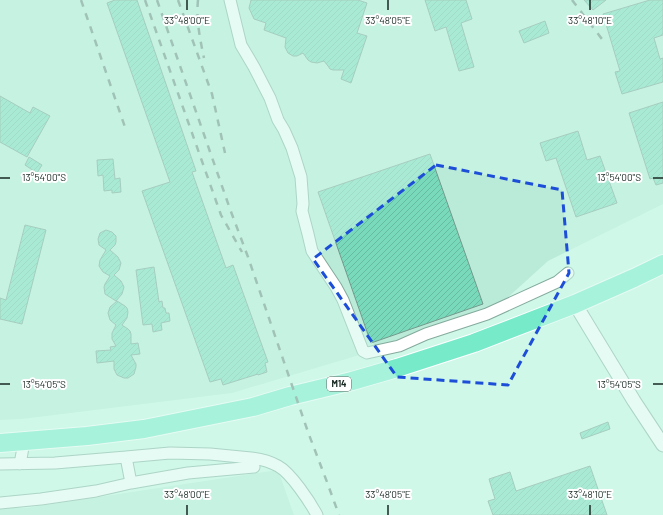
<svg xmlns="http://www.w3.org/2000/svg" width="663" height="515" viewBox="0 0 663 515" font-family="Barlow,sans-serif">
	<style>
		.built { fill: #baebd9 }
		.building { fill: url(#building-hatch); stroke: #74998c }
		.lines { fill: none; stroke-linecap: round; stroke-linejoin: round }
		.minor-casing { stroke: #84ab9d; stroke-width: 13 }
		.tertiary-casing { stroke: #84ab9d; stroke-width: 15 }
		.trunk-casing { stroke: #fff; stroke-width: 20 }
		.minor { stroke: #fff; stroke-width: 11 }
		.tertiary { stroke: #fff; stroke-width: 13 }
		.trunk { stroke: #77eaca; stroke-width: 18 }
		.rail { stroke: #69847a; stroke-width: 2.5; stroke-dasharray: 7 7; stroke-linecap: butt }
		.marked { fill: none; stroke: #1d4ed8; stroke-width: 3; stroke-dasharray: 8 5; stroke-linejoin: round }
		.ticks { fill: none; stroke: #192923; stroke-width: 1.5 }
		.labels { text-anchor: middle; stroke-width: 4; stroke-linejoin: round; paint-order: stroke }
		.shield { fill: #fff; stroke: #5e6965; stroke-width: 1 }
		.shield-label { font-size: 9px; font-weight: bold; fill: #192923 }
		.ticks-label { font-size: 10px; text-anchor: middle; fill: #192923; stroke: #fff; stroke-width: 4; stroke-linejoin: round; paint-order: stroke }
	</style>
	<defs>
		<pattern id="building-hatch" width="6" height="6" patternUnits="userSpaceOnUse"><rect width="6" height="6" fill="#78dabb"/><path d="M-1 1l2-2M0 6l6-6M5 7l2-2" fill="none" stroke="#67bba0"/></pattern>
	</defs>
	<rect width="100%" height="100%" fill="#cff8e9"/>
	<path class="built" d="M0,0H663V204L548,261L486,317L232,393L22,419L0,420Z
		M278,470L294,515H0V508H26Z"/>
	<path class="building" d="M115,0H137L196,171L192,172L226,268L233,265L268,362L265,363L267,372L258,375V374L223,385L221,379L210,382L142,191L170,182L107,3Z
		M251,0H358L367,3L357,33L367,36L351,83L341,79L344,70H333L330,69L328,66L324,61L317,63L311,62L308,60L303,53L297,56H293L288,53L285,47L286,38L264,30L266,23L254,19L249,8Z
		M425,0H466L472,19L461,23L474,67L459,71L446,27L435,31Z
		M584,0H606L593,10Z
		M650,0H663V35L654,38L660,59L663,58V82L622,94L615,72L620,71L603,14Z
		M545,21L549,33L524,43L519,31Z
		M0,96L30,113L33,107L50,116L27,157L0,142Z
		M663,102V183L656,185L653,178L650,179L629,113Z
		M578,131L587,160L600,156L617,203L576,217L556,158L546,161L540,143Z
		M430,154L483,304L371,343L318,192Z
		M29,157L42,165L37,173L25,165Z
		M113,159L115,179L120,178L121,192L112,193V190L104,191L103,175L98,176L97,160Z
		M25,225L46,230L22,324L0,319V298L6,300Z
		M106,230L112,232L116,236V242L115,245L110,250L118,257L121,263L119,270L114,275L121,281L124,287L122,294L116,301L105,294L104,287L105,284L110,276L103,272L99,266L100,260L106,250L99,245L98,239L100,233Z
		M154,267L159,302L162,301L163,308H165L166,313H169L170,321L161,323L162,330L153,332L152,324L143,325L136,270Z
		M117,301L125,306L127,308L128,312L127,318L122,325L128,329L130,331L131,334V344L138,343L140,354L131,355L136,364V367L134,374L128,378H124L117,375L114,369V361L97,363L96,351L111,350L110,347L116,346L112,339V333L116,325L110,320L108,313L110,307Z
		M608,422L610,429L582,439L580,433Z
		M590,466L607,515H493L488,501L495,499L489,479L510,472L516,491Z"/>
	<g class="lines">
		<defs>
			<path id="minor" d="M230,0L241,45L254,67L270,98L278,120L284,130L292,148L301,177L303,204L302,211L308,234L312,251L336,287L343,300L363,351L367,353L399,346L426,334L487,314L557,282L568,273
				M126,457L131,483
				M251,458C261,459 269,461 278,466C291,473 310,502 317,515
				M0,464L55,463L126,457L170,453L210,454L251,458L254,467L188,473L131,483L96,491L41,499L0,503
				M20,464L24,442"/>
			<path id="tertiary" d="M575,304L634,401L663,445"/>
			<path id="trunk" d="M0,443L87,436L144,429L253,407L290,396L352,381L397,368L474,343L575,304L634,278L663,264"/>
		</defs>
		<use href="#minor" class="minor-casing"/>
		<use href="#tertiary" class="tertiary-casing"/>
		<use href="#trunk" class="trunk-casing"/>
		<use href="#minor" class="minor"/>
		<use href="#tertiary" class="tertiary"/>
		<use href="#trunk" class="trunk"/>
		<path class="rail" d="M81,0L126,130
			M145,0L221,215L242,252
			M157,0L230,209L248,257L308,432L327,482L339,515
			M178,0L212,94L225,153
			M198,0C196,20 200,39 204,58
			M572,0L605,43"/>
	</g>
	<path d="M0 0H663V515H0ZM436,165L562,190L569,273L508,385L397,377L313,259Z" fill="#cff8e9" fill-opacity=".55" fill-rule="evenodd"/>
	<path class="marked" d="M436,165L562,190L569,273L508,385L397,377L313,259Z"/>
	<path class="ticks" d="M187,0V10M388,0V10M590,0V10M0,178H10M653,178H663M0,384H10M653,384H663M187,505V515M388,505V515M590,505V515"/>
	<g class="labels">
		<rect class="shield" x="327" y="377" width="24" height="14" rx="3"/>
		<g class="shield-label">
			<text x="339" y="387">M14</text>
		</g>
	</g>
	<g class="ticks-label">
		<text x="187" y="24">33°48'00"E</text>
		<text x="388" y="24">33°48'05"E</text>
		<text x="590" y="24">33°48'10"E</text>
		<text x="44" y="181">13°54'00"S</text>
		<text x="619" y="181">13°54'00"S</text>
		<text x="44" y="388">13°54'05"S</text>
		<text x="619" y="388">13°54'05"S</text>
		<text x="187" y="498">33°48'00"E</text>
		<text x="388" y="498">33°48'05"E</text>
		<text x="590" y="498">33°48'10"E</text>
	</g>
</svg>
